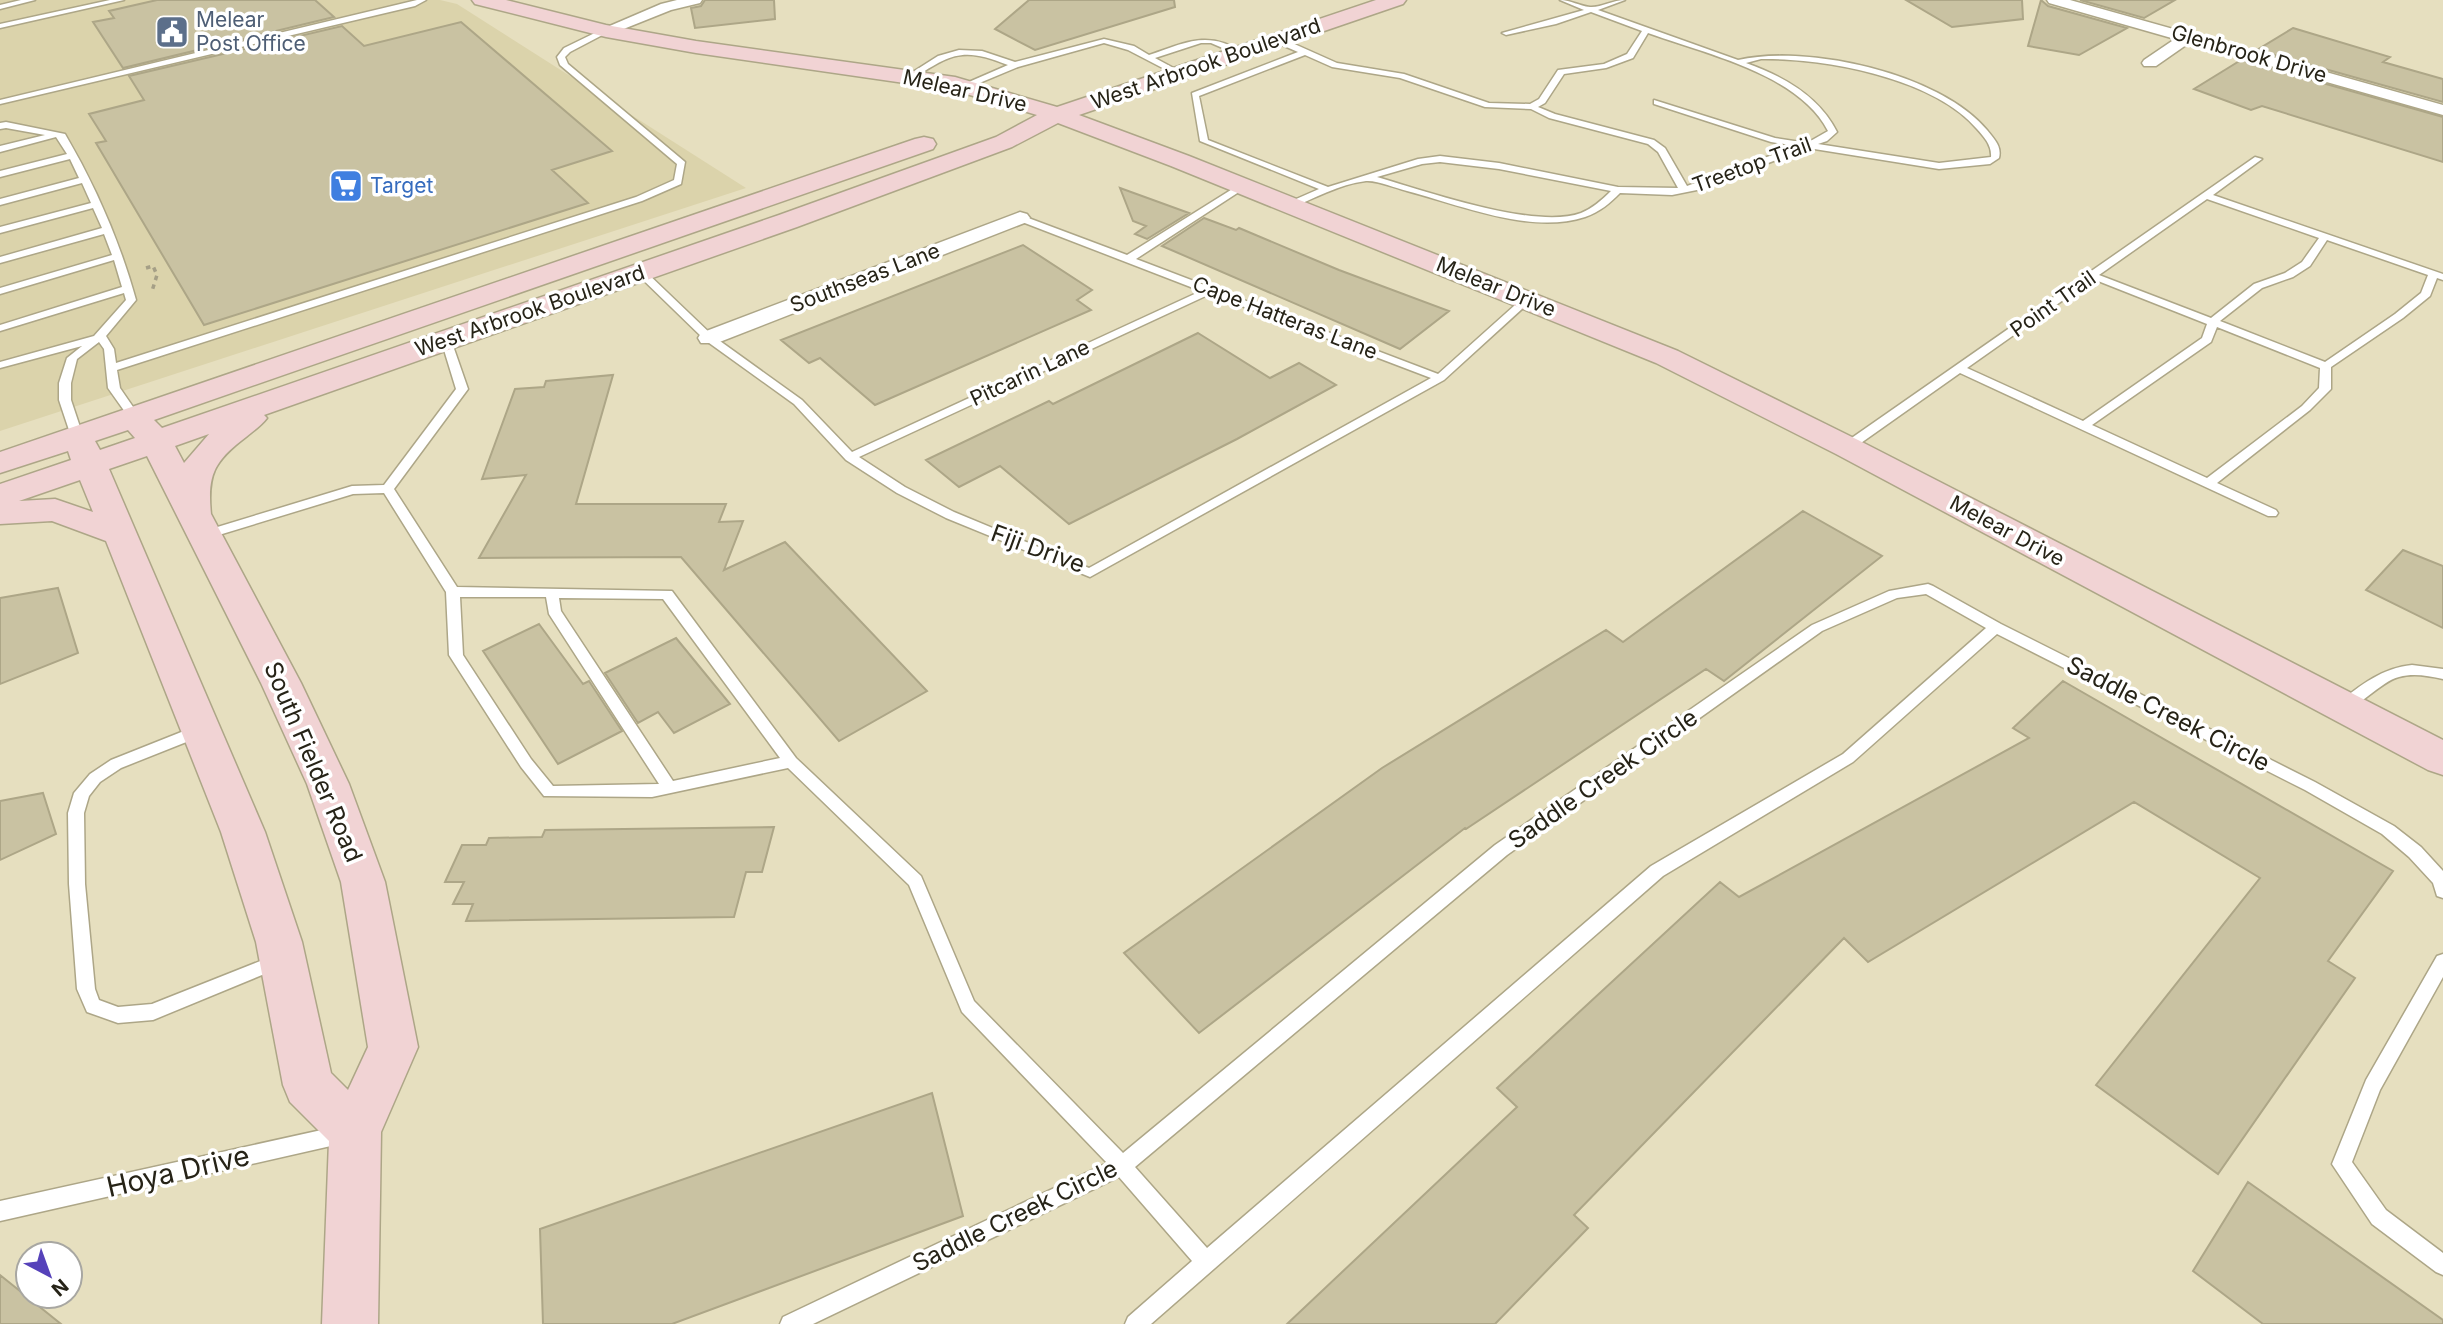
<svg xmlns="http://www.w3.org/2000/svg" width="2443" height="1324" viewBox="0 0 2443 1324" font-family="Inter,sans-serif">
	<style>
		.built { fill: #dbd3ab }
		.building { fill: #c9c2a2; stroke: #ada687; stroke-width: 2 }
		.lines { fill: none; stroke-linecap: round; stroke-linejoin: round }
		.lane-casing { stroke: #ada687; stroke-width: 3 }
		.street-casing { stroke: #ada687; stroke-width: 3 }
		.secondary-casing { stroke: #ada687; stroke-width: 3 }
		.path { stroke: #a59f86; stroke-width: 3.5; stroke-dasharray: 4.5 4.5; stroke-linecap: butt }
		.lane { fill: #fff; fill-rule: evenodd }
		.street { fill: #fff; fill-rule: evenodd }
		.secondary { fill: #f1d3d4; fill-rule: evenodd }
		.labels { text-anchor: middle; stroke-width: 7; stroke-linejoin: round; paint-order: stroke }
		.far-service-label { font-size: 21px; fill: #4e5e75; stroke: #fff; text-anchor: start }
		.far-street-label { font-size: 21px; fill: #262317; stroke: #fff }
		.far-shop-label { font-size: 21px; fill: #366cbe; stroke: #fff; text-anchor: start }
		.street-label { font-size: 24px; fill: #262317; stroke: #fff }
		.near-street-label { font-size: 28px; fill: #262317; stroke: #fff }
	</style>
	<rect width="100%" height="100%" fill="#e6dfbf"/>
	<path class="built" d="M0,0H440L457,4L746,188L0,431Z"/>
	<path class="building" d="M157,0H315L334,17L123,68L93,22L114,18L109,11Z
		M705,0H774L775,19L695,28L691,8L701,6Z
		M1029,0H1174L1175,7L1035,50L995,29Z
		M1906,0H2022L2023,19L1952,27Z
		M2041,0L2048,6L2127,28L2079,55L2028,46Z
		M2080,0H2175L2144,18Z
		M461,22L612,151L552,170L588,203L204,325L96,143L106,141L89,114L144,100L129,76L342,26L364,46Z
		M2293,28L2390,57L2383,62L2443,79V102L2257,50Z
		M2241,60L2443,117V162L2262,106L2251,110L2194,89Z
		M1120,188L1189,213L1147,239L1135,234L1146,226L1133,221Z
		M1204,218L1236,230L1239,228L1339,270L1449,311L1400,349L1162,246Z
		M1023,245L1092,290L1077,300L1091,310L875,405L820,358L809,363L781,340Z
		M1198,333L1270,378L1299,363L1336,385L1237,439L1069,524L1000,466L959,487L926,460L1049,401L1053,404Z
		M613,375L576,504H726L719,522L743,521L724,570L785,542L927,691L839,741L681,557L479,558L526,475L482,479L515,389L544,387L546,381Z
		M1803,511L1882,556L1724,681L1706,669L1466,829L1465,828L1199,1033L1124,953L1382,768L1606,630L1623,642Z
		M2403,550L2443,566V628L2366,590Z
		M58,588L78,653L0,684V598Z
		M539,624L583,684L589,681L622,731L558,764L483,651Z
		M676,638L730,704L674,733L658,712L638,723L605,673Z
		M2063,681L2393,871L2328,961L2355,978L2218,1174L2096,1085L2260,878L2134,802L1868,962L1844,938L1574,1215L1588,1228L1495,1324H1287L1517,1107L1497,1088L1720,882L1739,897L2029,738L2013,728Z
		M43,793L56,834L0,860V801Z
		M774,827L762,872H746L734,917L466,921L473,904H453L464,882H445L462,845H486L489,838L542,837L545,830Z
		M932,1093L963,1216L672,1324H543L540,1229Z
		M2248,1182L2443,1320V1324H2263L2193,1271Z
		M0,1275L61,1324H0Z"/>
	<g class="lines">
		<defs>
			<path id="lane" d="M21,0H35L0,9V5Z
				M110,0H124L0,28V24Z
				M417,0H426L415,6L0,104V100Z
				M1560,0C1571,0 1579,6 1590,7C1600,8 1613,0 1625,0L1598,10L1738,60C1807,44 1940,73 1987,130C1994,139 2002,146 1999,158L1990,164L1939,169L1808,148L1697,190L1672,195L1620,193C1610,203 1600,212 1585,217C1531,235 1460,205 1407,191C1395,188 1377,180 1366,181C1339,184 1314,199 1290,208L1287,207V203L1319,189L1200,141L1192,93L1298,52L1275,42V38H1281L1337,63L1404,74L1489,103L1530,104L1539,99L1558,70L1604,64L1627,54L1642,31L1591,12L1556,24L1506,35L1502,33L1584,10ZM1648,33C1706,54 1799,74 1828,131L1807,143L1775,138L1654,100V104L1771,142L1797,146L1687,186L1665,148L1654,140L1555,114L1538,107L1545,103L1564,74L1606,68L1633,58ZM1305,55L1332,67L1400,78L1485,107L1531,109L1549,118L1648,144L1658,152L1678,188L1618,187L1499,163L1440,156L1418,159L1328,187L1208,140L1199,96ZM1761,59C1825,58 1934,78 1977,129C1984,137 1992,145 1991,157L1939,163L1818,144L1827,141L1837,132C1819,96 1783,76 1746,63ZM1440,162L1499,169L1611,191C1602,200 1593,208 1581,213C1535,230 1426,191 1377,177L1422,164Z
				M603,29L610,31L570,52L565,57L568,64L685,162L681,184L642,201L117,370L120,388L140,417L138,419H130L108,388L104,349L99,342L77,359L71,383V400L83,436L81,438H73L71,436L59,400V383L67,358L82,346L0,368V362L94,336L126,300L124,293L0,331V325L122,287L114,260L0,294V288L112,255L104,234L0,263V257L102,228L93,208L0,233V227L91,203L82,183L0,205V199L79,178L70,159L0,177V171L67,154L56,137L0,152V146L45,135L6,128L0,129V123L6,122L65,134C95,185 120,242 136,300L106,336L114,349L116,363L636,197L674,180L677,164L560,65L557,57L564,48Z
				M1104,39L1134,46L1149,55C1184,43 1209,29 1243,53L1239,55L1211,43H1201L1155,58L1181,72L1182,74L1178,76L1128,50L1104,43L1018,67L965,89L961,87L962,85L1008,65C963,47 952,53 912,79L905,77L938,56L959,50L982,51L1015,62Z
				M2255,157L2262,159L2213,195L2443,274V280L2437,278L2430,296L2403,318L2331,367V389L2310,410L2217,483L2276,510L2278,513L2276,516H2268L1960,373L1851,450H1843V444ZM2207,199L2319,238L2302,262L2285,273L2254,284L2211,318L2099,275ZM2327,240L2428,275L2421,293L2395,314L2325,362L2220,321L2262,288L2293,277L2310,266ZM2093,279L2207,324L2202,338L2083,421L1967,368ZM2217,327L2320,368L2319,388L2302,406L2207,478L2092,425L2211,342Z
				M1242,183L1245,184V188L1136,259L1438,374L1524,297H1532L1533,299L1444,380L1090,577L946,518L897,493L846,460L794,404L705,340L636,273L645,271L713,336L802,400L852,452L1201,291L1017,220V216H1023L1127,255ZM1210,294L1431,378L1089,568L954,512L905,487L859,457Z
				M446,337L451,340L468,389L394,489L457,587L672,591L796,758L921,876L974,1001L1123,1153L1495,845L1812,625L1889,591L1928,584L1933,586L2001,624L2315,782L2394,826L2421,847L2443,871V898L2437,896L2433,883L2409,857L2382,834L2305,790L1997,634L1853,762L1663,876L1151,1324H1125L1128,1317L1192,1261L1119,1177L813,1324H780L783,1317L1107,1163L962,1012L909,885L788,768L652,797L544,796L521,767L449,655L446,592L384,493L353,494L209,538H201L199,535L201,532L352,486L384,485L456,389L441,340ZM1926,594L1986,628L1843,754L1651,866L1207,1248L1135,1167L1507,855L1822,631L1897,598ZM460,597H546L549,614L659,784L553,786L531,759L463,655ZM559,598L663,599L780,758L673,781L561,611Z
				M2412,665L2443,669V679C2428,676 2414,673 2399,677C2380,681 2353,715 2338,711L2336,707L2338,703C2361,685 2382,668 2412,665Z
				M199,725L204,727L206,731L204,735L121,768L100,782L89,796L84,813L85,884L95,989L99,1000L118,1007L152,1004L278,954L284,956L287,961L284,966L153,1020L118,1023L87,1012L77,989L69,884L68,813L74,793L90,774L111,760Z
				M2443,954V977L2380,1090L2352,1162L2386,1210L2443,1253V1275L2436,1272L2372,1224L2332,1164L2366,1080L2437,956Z
				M344,1125L351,1128L353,1134L351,1140L344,1143L0,1221V1201Z"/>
			<path id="street" d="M677,0H702L700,3L671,10L611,34H601L598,31L661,4Z
				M2047,0H2070L2443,105V115L2189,43L2156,66H2144L2142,63L2144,60L2175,39L2049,3Z
				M1020,212L1027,214L1030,218L1027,222L717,343H701L698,338L701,333Z"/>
			<path id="secondary" d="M472,0H506L606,25L696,41L955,77L1057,107L1376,0H1406L1403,4L1079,115L1189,156L1678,351L1858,440L2443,740V775L2428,770L1836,454L1656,363L1171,166L1058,123L1012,147L797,227L264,415L267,418C261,426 253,431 246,437C214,461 207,475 211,514L301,683L349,784L385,882L418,1047L381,1132L378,1324H322L329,1141L290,1102L283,1085L256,942L221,832L106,541L52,521L0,524V484L71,460L68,451L0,473V452L915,139L924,137L933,139L936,144L933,149L154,420L162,428L779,215L996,137L1037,115L953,90L696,53L606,37L475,4ZM128,430L135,438L100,450L95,441ZM209,434L184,463L175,446ZM147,456L261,683L307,784L341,882L368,1047L348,1090L331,1073L302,942L265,832L109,469ZM80,480L93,512L55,499L19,501Z"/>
		</defs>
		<use href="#lane" class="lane-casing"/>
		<use href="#street" class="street-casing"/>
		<use href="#secondary" class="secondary-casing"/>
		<path class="path" d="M146,268L153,266L157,275L152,291"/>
		<use href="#lane" class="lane"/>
		<use href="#street" class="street"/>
		<use href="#secondary" class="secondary"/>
	</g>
	<defs>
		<symbol id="civic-square" viewBox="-11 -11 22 22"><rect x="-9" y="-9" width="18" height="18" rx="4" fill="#5c6f8a" stroke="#fff"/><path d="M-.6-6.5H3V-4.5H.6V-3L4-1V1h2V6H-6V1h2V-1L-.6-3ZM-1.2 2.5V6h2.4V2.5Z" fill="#fff"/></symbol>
		<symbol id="supermarket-square" viewBox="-11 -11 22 22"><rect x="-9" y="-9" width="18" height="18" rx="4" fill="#3f7fe0" stroke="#fff"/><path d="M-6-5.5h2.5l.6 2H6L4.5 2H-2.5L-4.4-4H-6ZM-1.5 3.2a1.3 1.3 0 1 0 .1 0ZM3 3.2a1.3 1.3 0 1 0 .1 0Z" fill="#fff"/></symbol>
	</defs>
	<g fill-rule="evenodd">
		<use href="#civic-square" x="153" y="13" width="38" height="38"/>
		<use href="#supermarket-square" x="327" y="167" width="38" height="38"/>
	</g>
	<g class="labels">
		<g class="far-service-label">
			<text x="196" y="27">Melear<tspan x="196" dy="24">Post Office</tspan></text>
		</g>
		<g class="far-street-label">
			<text transform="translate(2249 54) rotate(16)" y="7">Glenbrook Drive</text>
			<text transform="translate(1206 64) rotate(-19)" y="7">West Arbrook Boulevard</text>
			<text transform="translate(965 91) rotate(13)" y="7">Melear Drive</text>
			<text transform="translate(1752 165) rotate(-20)" y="7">Treetop Trail</text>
			<text transform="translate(865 278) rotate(-21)" y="7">Southseas Lane</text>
			<text transform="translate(1496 287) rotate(22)" y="7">Melear Drive</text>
			<text transform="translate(2053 304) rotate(-35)" y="7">Point Trail</text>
			<text transform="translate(530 311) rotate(-19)" y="7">West Arbrook Boulevard</text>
			<text transform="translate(1285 318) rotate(21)" y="7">Cape Hatteras Lane</text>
			<text transform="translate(1030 373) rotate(-25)" y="7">Pitcarin Lane</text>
			<text transform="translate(2007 531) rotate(28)" y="7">Melear Drive</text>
		</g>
		<g class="far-shop-label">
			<text x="370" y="193">Target</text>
		</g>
		<g class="street-label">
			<text transform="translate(1038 549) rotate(20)" y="8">Fiji Drive</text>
			<text transform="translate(2168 714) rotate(27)" y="8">Saddle Creek Circle</text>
			<text transform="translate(313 762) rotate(67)" y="8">South Fielder Road</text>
			<text transform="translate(1603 779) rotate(-35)" y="8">Saddle Creek Circle</text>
			<text transform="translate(1015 1216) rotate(-26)" y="8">Saddle Creek Circle</text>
		</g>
		<g class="near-street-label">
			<text transform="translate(178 1171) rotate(-13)" y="10">Hoya Drive</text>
		</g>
	</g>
	<g transform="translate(49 1275) rotate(139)"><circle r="33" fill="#ffffff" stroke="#a8a7a2" stroke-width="2"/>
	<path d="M0-5L12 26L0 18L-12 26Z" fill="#5642ba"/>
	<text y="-10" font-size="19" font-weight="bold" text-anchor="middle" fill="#262317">N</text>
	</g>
</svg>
